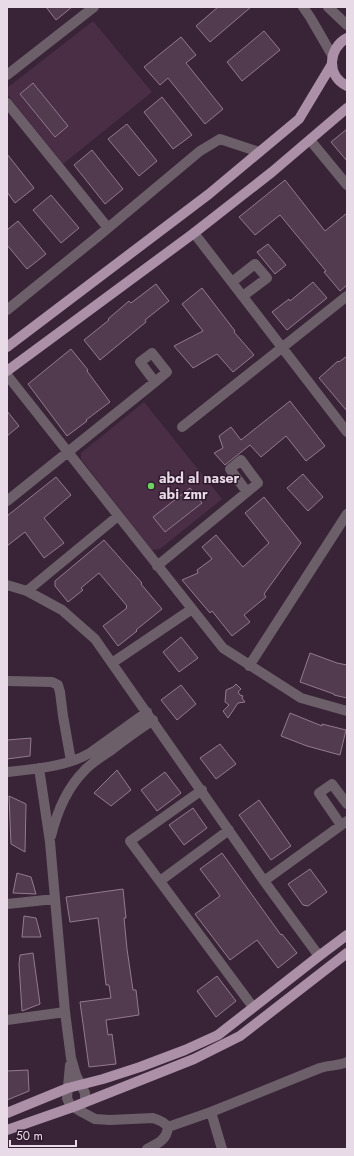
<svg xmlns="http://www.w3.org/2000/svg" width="354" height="1156" viewBox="0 0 354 1156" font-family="Jost,sans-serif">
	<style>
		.built { fill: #492e46 }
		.building { fill: #523b4f; stroke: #93798f }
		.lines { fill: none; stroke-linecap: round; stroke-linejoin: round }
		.minor { stroke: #6c5f6a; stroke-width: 10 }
		.major { stroke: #ac90a8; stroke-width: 10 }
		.poi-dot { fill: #6ad363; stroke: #2f1a2d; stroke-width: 1.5 }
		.labels { text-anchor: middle; stroke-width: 3; stroke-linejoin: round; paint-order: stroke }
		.poi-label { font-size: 14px; font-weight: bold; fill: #e9dae7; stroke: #2f1a2d; text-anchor: start }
	</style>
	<rect width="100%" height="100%" fill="#392437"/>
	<path class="built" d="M93,21L152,92L63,164L7,94V88Z
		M144,402L222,499L160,549L152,550L81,459V453Z"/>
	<path class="building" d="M46,7H72L56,20Z
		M218,7H251L210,42L196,26Z
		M264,31L280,50L242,81L227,62Z
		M181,37L196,55L186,63L223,109L205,124L168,78L160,85L144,67Z
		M33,83L68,126L55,137L20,94Z
		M162,97L192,135L173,149L144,112Z
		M127,124L157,161L139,176L108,139Z
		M347,129V161L331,142Z
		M92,150L123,189L105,204L74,165Z
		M7,154L34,188L15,203L7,192Z
		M285,180L325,231L347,213V285L340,291L324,272L326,271L280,215L255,235L239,217Z
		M51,195L79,228L61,243L33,210Z
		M18,221L46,254L27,269L7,245V230Z
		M268,244L286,265L275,274L257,252Z
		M313,282L327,298L287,330L272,312L289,299L290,301Z
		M156,284L169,301L145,320L146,322L100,360L84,340L109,320L108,319L129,301L131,303Z
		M202,288L235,331L234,332L254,355L233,372L217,354L193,368L174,346L203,331L182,304Z
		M71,349L88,370L87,371L110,402L86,420L87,421L67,436L28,384Z
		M347,356V411L319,378L338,361L339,362Z
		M290,401L325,446L306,461L286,436L261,457L250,445L225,465L214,453L223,448L219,436L231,427L241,440Z
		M7,411L19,426L7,436Z
		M303,474L323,497L308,511L287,488Z
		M56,477L71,495L44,518L64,543L44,558L25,532L7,546V516Z
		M190,488L202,503L165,532L153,517Z
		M264,497L301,543L264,594L266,597L244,615L250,622L232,636L212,611L210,613L182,580L198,573L197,570L212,559L202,547L216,535L243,567L269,543L245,513Z
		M104,540L142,583L141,584L162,609L136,630L137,631L118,646L103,626L127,608L126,607L127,606L99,573L81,588L83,590L68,602L55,586V581Z
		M181,637L198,658L179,672L163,652Z
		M310,653L337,663L347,665V698L334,695V694L300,682Z
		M236,684L241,689L238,692L240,695L243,696L242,698L245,702L238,703L228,718L223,711L229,705L225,702L226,690L233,687Z
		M181,685L196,704L177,720L161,700Z
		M290,713L322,726V724L346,730L340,755L307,746L281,736Z
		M31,738L30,756L7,759V740Z
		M220,744L236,764L216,779L200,758Z
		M117,770L131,790L111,806L94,793Z
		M165,772L181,793L157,811L141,790Z
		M9,796L26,804L25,852L11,844Z
		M259,800L291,846L271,860L239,815Z
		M193,808L207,828L184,845L169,825Z
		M222,853L281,935L282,934L297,953L278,968L257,940L230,960L195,914L220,896L216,890L200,869Z
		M310,869L327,892L308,906L303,905L288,884Z
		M17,873L31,877L36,894L13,893Z
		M123,889L126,918H124L127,949L133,990H136L139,1015L106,1020L108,1035L112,1034L116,1064L89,1067L80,1002L111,998L109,985H106L98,918L70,922L66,897Z
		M24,916L36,918L41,937H22Z
		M33,953L40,1004L22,1011L19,964L20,955Z
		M217,976L236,1001L216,1017L197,991Z
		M28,1070L29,1091L7,1100V1071Z"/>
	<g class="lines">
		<path class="minor" d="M303,7L310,17L332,55
			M328,7L347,25
			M7,75L94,7
			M7,103L108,228
			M310,140L347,185
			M194,233L347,432
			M232,282L255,264L267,278L243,296
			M7,310L96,238L200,151L220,139L259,152
			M7,375L223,648L301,698L347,711
			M182,427L347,296
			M7,501L155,382L167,372L152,353L140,362L155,382
			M157,566L258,483L241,460L230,469L247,492
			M7,585L27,591L62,610L95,639L264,881L319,956
			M27,591L118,516
			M112,663L192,609
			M249,666L347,514
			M7,681L52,682L58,685L60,692L63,716L71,761
			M39,768L50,842L65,1012L71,1058L76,1075L85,1093V1100L83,1103
			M7,772C35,769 65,767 90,753L147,712
			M202,790L130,841L253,1007
			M341,825L319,793L332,784L347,804
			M51,836C57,812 66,789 84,771C91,763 101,757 110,751C124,740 138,730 153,720
			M160,881L229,830
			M264,881L347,821
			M7,904L55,899
			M7,1020L65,1012
			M70,1065L67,1098L70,1105L80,1111L95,1119L110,1120L153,1118C160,1120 164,1122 168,1127C167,1140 157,1144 147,1149
			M211,1112L222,1149
			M168,1127L211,1112L320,1068C329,1065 338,1066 347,1062"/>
		<path class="major" d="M347,38C328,48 326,76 347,86
			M7,347L209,194L299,119L332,64
			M7,371L194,233L272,172L347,108
			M7,1113L68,1088L103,1079L140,1067L185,1050L218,1035L319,956L347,935
			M7,1130L73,1107L194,1059L240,1036L347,953"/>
	</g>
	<circle class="poi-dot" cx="151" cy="486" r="4"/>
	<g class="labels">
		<g class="poi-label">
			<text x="159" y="483">abd al naser<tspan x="159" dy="16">abi zmr</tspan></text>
		</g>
	</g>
	<rect width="354" height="1156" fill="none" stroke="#e9dae7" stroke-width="16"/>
	<path d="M10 1140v6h66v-6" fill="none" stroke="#e9dae7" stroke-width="2"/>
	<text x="16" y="1140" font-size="12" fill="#e9dae7" stroke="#2f1a2d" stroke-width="3" paint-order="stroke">50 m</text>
</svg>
